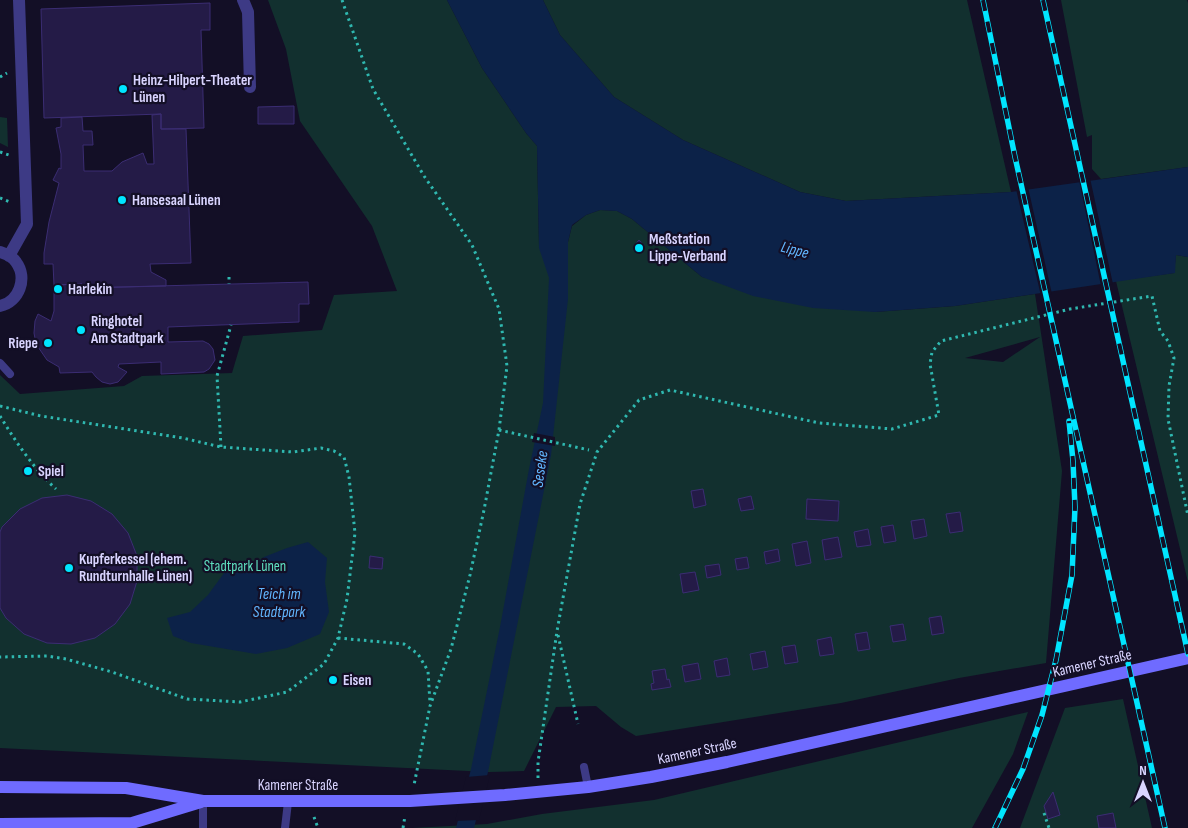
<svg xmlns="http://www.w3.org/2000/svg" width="1188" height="828" viewBox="0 0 1188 828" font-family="'Sofia Sans Condensed',sans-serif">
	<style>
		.green { fill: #12302f; fill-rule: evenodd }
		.water { fill: #0c2248 }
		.pier { fill: #130f26 }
		.building { fill: #241b47; stroke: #3b2d73 }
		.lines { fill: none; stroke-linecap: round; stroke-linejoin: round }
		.path { stroke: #2fb8b0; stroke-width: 3; stroke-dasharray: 2.5 4; stroke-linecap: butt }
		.lane { stroke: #3d3a85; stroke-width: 8 }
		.street { stroke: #3d3a85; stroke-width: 12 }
		.secondary { stroke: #6f6bff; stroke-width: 12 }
		.rail-casing { stroke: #00e5ff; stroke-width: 5.5 }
		.rail { stroke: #130f26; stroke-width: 4; stroke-dasharray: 11; stroke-linecap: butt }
		.poi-dot { fill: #00e5ff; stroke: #130f26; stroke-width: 2 }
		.labels { text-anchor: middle; stroke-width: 4.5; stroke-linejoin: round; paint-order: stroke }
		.poi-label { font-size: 15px; font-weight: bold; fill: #d9d4ff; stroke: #130f26; text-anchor: start }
		.park-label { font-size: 15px; fill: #5fe0c0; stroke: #130f26 }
		.street-label { font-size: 15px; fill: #d9d4ff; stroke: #130f26 }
		.water-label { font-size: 16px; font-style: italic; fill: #62b6ff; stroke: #130f26 }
	</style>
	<rect width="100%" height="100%" fill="#130f26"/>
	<path class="green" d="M268,0H447L482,68L526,133L537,146L539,244L568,298V242L572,226L586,215L600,210L617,211L632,219L702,277L875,312L955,306L1035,294L1062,471L1046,663L959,678L841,703L636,736L621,727L596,706L556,707L524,771L488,772L0,748V375L20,394L124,386L142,376L232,373L243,336L322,330L334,295L397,291L372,226L300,121L286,49ZM1040,337L1003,362L965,358Z
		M543,0H967L1011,192L846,201L800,192L683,140L614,97L560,35Z
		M1061,0H1187L1188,3V167L1101,179L1092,169V135L1087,137Z
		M0,117L7,118L8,147L0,143Z
		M1176,255L1188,257V582L1116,281L1174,273Z
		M1123,699L1152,828H1020L1065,708Z
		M1028,712L1013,754L972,828H412L487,824L542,814L654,800Z"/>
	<path class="water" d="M447,0H543L560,35L614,97L683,140L800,192L846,201L1011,192L1188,167V257L1176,255L1175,273L955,306L875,312L813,308L753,296L702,277L632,219L617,211L600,210L586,215L572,225L568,242V299L551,455L488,772L474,828H456L471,769L500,627L529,469L543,403L549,278L539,248L537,146L526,133L482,68Z
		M308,542L327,558L325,582L329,612L320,634L287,648L256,654L191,643L173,636L167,618L190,612L208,595L227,569L248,568L264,557L287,548Z"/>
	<path class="pier" d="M1090,178L1113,284L1101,286L1079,180Z
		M1028,187L1052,294L1041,296L1016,189Z
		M534,433L555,437V446L532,442Z
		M490,775L479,820L455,821L466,777Z"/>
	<path class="building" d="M210,3V30H201L204,128L161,129V114L44,118L41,9Z
		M294,106V124H258V107Z
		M161,114V129H186L191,263L150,264L151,272L166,280V286L82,288V284L54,285L53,264H44V253L49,222L59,183L53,180L59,168L61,169V154L56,128L61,127V118L82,117L83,131H92L93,145H83L84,171H112L122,162L143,153L147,164H154L152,115Z
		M639,240L644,246L639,251L634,246Z
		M308,282L309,304H299V322L168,327V342L203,341L209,344L213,349L215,360L209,369L204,372L161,374V362L119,364L118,367L127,372L118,382L110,384L102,382L96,377L92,372L60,373L59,367L47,360L36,344L34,333L35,321L38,314L51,321L54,311V285L82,284V288Z
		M703,489L706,505L694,508L691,491Z
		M67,495L91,501L112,514L128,533L137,556V581L130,604L115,624L95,638L71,644L47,643L24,634L6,618L0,608V532L2,527L20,509L42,498Z
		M751,496L754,509L741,511L738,499Z
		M807,499L839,501L838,521L806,519Z
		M960,512L963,531L950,533L946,514Z
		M924,519L927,536L914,539L911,521Z
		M893,525L896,541L884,543L881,527Z
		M868,529L871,545L857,547L854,532Z
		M838,537L842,557L825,560L822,540Z
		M807,541L811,563L796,566L792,544Z
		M778,549L780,561L766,564L764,552Z
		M370,556L383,558L382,569L369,568Z
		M747,557L749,568L737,570L735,559Z
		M719,564L721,575L707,578L705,566Z
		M695,572L699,590L683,593L680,574Z
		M941,616L944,633L932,635L929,618Z
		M903,624L906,640L893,642L890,626Z
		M867,632L870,649L858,651L855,634Z
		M831,637L834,654L820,656L817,640Z
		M795,645L798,662L785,664L782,647Z
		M765,651L768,667L753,670L750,654Z
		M727,658L730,675L717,677L714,661Z
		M698,663L701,679L685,682L682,666Z
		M665,669L667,680L669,679L671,687L652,690L651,684L654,683L652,671Z
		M1053,792L1060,815L1048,819L1044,806Z
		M1113,813L1116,828H1099L1097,816Z"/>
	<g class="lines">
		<path class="path" d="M342,0L373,89L424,176L472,245L499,309L507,366L499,430L484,510L470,575L451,649L430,706L414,785
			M0,77L7,73
			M0,152L9,155
			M0,198L10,202
			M229,277V284
			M0,406L41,416L183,438L221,447L293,452L321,448L334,451L344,457L349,477L355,533L347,599L338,638L324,664L287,692L240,702L187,699L112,672L66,659L47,656L0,657
			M0,416C16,442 33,468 56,489
			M499,430L589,450
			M221,447L217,376L231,325
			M558,635L578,724
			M338,638L404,644L418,654L428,671L430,703
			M538,778V762L557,631L580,504L597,452L639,400L670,390L819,423L892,429L939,415L930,364L932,352L941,341L1070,309L1152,296L1160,331L1168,341L1174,358L1169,386L1168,419L1188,516
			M1044,813L1049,828
			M314,817L318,828
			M403,828L405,816"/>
		<path class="lane" d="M0,363L10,374
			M584,767L588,787
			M203,801V828
			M285,828L288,802"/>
		<path class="street" d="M243,0L248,12L250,87
			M0,252C6,254 13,257 16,262C28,278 19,302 0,306
			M9,256L27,224L19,0"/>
		<path class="secondary" d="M0,787L126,788L203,801H410L505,795L588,787L651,777L727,762L1188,658
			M0,824L132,823L201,802"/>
		<defs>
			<path id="rail" d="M983,0L1015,157L1165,828
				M1043,0L1188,654
				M995,828L1023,769L1042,715L1056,660L1072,575L1075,507L1073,461L1069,421"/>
		</defs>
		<use href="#rail" class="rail-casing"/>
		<use href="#rail" class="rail"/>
	</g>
	<g class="poi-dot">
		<circle cx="123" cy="89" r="5"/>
		<circle cx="122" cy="200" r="5"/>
		<circle cx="639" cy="248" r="5"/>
		<circle cx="58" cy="289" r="5"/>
		<circle cx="81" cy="330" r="5"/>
		<circle cx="48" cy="343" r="5"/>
		<circle cx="28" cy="471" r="5"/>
		<circle cx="69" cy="568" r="5"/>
		<circle cx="333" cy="680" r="5"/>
	</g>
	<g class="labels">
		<g class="poi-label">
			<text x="133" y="85">Heinz-Hilpert-Theater<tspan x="133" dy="17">Lünen</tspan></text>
			<text x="132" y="205">Hansesaal Lünen</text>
			<text x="649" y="244">Meßstation<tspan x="649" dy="17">Lippe-Verband</tspan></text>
			<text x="68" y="294">Harlekin</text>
			<text x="91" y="326">Ringhotel<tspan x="91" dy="17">Am Stadtpark</tspan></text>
			<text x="38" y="348" text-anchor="end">Riepe</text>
			<text x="38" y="476">Spiel</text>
			<text x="79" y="564">Kupferkessel (ehem.<tspan x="79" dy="17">Rundturnhalle Lünen)</tspan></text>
			<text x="343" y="685">Eisen</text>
		</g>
		<g class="park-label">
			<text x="245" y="571">Stadtpark Lünen</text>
		</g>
		<g class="street-label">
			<text transform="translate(1092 663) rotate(-13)" y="5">Kamener Straße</text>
			<text transform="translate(697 751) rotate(-12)" y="5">Kamener Straße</text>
			<text x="298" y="790">Kamener Straße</text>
		</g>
		<g class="water-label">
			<text transform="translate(795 249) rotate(15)" y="6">Lippe</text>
			<text transform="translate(539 469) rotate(-82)" y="6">Seseke</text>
			<text x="279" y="599">Teich im<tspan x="279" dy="18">Stadtpark</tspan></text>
		</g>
	</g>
	<g transform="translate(1143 783)" stroke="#130f26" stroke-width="4" paint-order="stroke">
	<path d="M0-4L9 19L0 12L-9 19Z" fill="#d9d4ff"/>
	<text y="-8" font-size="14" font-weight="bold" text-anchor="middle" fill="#d9d4ff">N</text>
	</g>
</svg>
